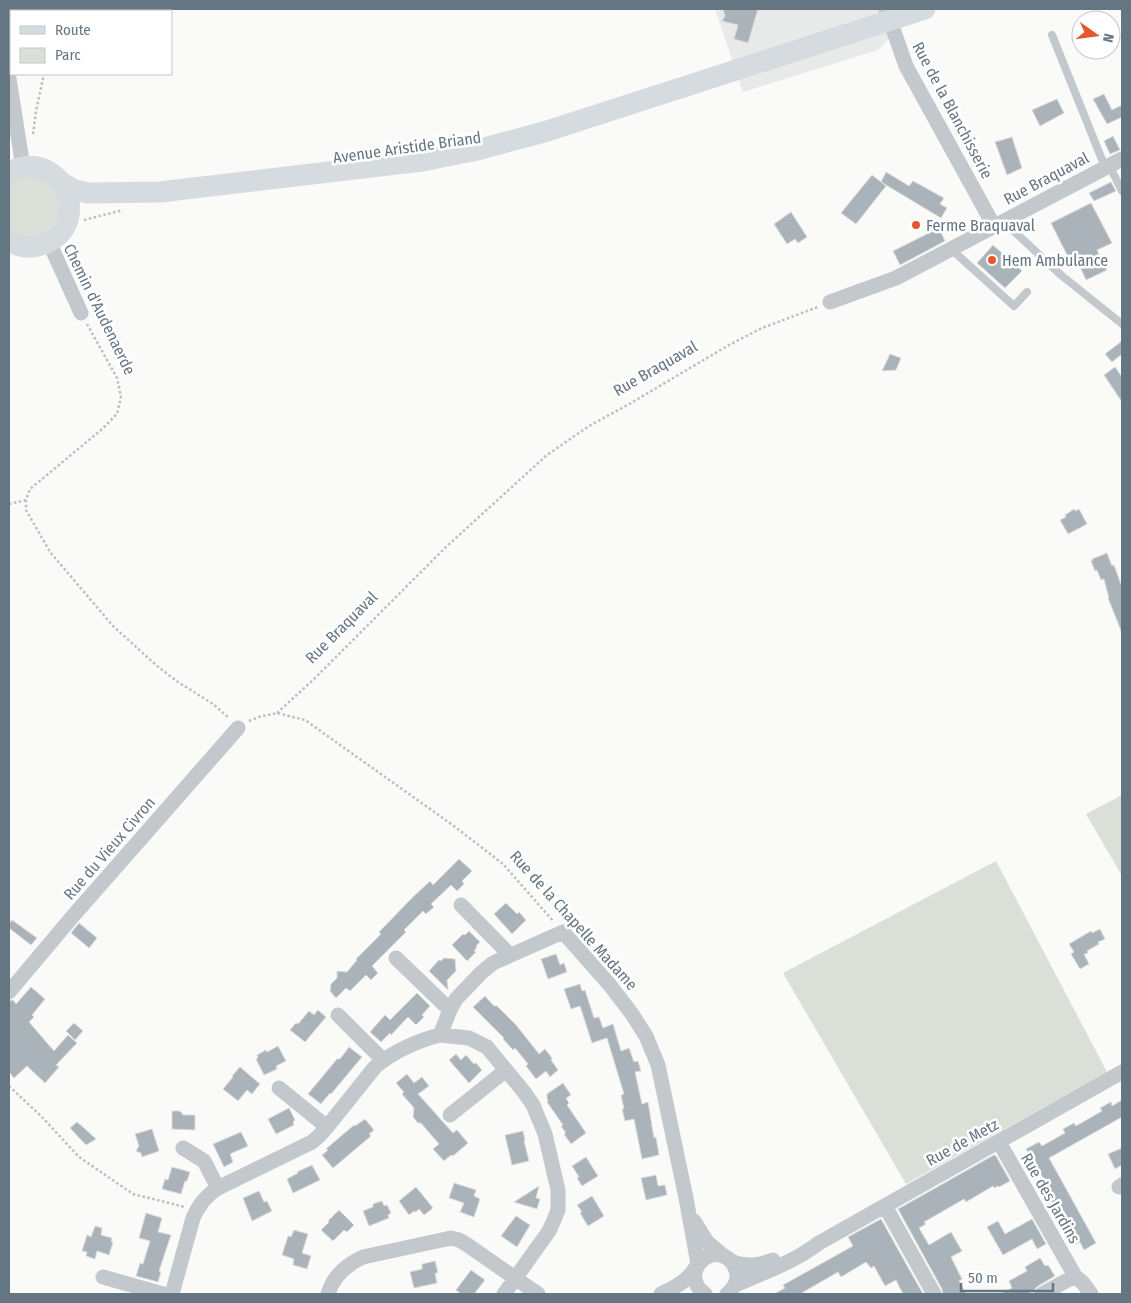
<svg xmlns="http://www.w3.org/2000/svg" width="1131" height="1303" viewBox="0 0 1131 1303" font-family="'Fira Sans Condensed',sans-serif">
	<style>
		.built { fill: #e8e9e9 }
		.green { fill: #dadfd7 }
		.building { fill: #aab3b9; stroke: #dcdcda }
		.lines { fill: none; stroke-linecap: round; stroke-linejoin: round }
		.path { stroke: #bbbfc2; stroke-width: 2.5; stroke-dasharray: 2.5 2.5; stroke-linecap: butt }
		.service { stroke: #c3c8cc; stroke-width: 8 }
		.minor { stroke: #c3c8cc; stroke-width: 15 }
		.secondary { stroke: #d6dbdf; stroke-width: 21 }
		.poi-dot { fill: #e4572e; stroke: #fff; stroke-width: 2 }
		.labels { text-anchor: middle; stroke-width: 5; stroke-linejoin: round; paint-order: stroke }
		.street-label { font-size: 16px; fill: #657683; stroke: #fff }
		.poi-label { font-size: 16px; fill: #657683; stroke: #fff; text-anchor: start }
	</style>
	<rect width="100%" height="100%" fill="#fafaf8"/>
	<path class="built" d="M9,9H11V74H16L17,80L9,105Z
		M715,9H917L878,50L743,92Z"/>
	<path class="green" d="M34,174L57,188L60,219L36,240L9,233V181Z
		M1122,795V876L1086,814Z
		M996,861L1107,1072L906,1184L783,973Z"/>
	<path class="building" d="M723,9H758L748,43L734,39L738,25L722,21L725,16Z
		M1104,94L1112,110L1122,105V117L1107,124L1093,99Z
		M1057,99L1064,113L1040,126L1032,110Z
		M1113,136L1120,150L1110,154L1104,141Z
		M1012,137L1022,168L1007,175L995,142Z
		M886,172L909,186L913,181L944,198L940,204L947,208L941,218L881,182Z
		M872,175L886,186L856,224L841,213Z
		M1111,182L1116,191L1094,201L1089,193Z
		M1091,203L1112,243L1097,250L1107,270L1086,280L1077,260L1071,263L1051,223Z
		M791,212L807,237L798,243L795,239L787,244L774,224Z
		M939,228L945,241L900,265L893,251Z
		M993,245L1022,271L1005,288L977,263Z
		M1122,341V354L1112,362L1105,354Z
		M890,354L901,358L896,370L882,371Z
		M1115,367L1122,377V402L1104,375Z
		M1074,509L1075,511L1079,509L1087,524L1068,534L1060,520L1066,517L1065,515Z
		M1107,553L1112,566L1114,565L1122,587V633L1108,598H1109L1104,579L1101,580L1097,570L1095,571L1091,561L1093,560L1092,559Z
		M459,859L472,871L462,881L464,884L457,891L451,885L431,904L434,907L426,914L423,911L404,930L406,932L372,966L378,973L371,980L366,975L350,991L346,988L336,998L330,991L331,984L337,978V971L347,972L357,960L356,959L381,934L379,932L412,898L430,881L433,885Z
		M506,903L517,914L519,912L526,920L512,934L494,914Z
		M12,920L37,938L31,945L9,928V924Z
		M79,923L97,938L89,948L71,933Z
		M1100,929L1105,939L1098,942L1099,944L1087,951L1088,953L1084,954L1089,964L1080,969L1071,954L1074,952L1069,944L1091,931L1092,933Z
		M469,931L480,942L476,946L477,947L474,951L476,952L467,961L452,945L463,934L465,935Z
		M556,954L560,965L564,963L567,972L548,979L541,959Z
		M444,958L455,959L456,971L447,980L448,990L429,971L439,960L441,961Z
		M580,984L582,991L585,990L594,1018L599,1017L603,1028L613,1024L621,1051L629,1048L634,1062L638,1061L641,1071L635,1072L642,1104L648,1102L654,1138L656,1137L659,1155L642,1159L634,1119L625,1121L622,1109H624L621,1095L624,1094L607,1038L592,1043L580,1006L571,1009L564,989Z
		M31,987L45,999L32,1015L34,1017L29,1022L54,1051L68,1035L77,1043L56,1065L59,1067L45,1083L27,1066L14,1078L9,1072V1001L13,1000L16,1004Z
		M417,993L430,1006L422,1015L424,1017L416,1025L408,1017L391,1035L390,1033L381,1042L370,1032L385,1015L390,1020Z
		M485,996L494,1006H497L516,1025L539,1054L545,1049L552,1058L551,1060L558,1070L550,1077L546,1071L536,1079L526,1066L528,1064L515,1048L513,1050L503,1039L504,1038L473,1007Z
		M318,1010L326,1017L305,1042L290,1030L296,1023L298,1024L309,1011L314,1015Z
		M74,1023L83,1031L75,1040L66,1031Z
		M278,1046L286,1061L276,1066L277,1069L264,1075L256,1059L258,1058L257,1055L266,1050L267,1052Z
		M349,1047L362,1057L331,1094L330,1093L321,1104L308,1094L337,1059H340Z
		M456,1054L461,1060L466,1055L474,1064L476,1063L482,1070L469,1083L449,1060Z
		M240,1067L260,1084L252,1094L247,1090L238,1101L223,1089L233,1077L232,1076Z
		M407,1074L414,1083L422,1077L429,1086L418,1094L453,1133L457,1130L468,1143L453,1156L451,1155L444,1161L433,1149L439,1144L421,1123H418L413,1117L414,1108L402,1094L404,1092L396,1083Z
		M563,1083L571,1095L566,1098L569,1103L567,1105L586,1133L571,1144L564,1134L566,1133L561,1126L563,1125L547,1102L548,1101L547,1098V1094Z
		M1122,1100V1117L1049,1158L1096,1243L1084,1250L1080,1242L1076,1244L1070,1234L1073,1232L1067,1220L1058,1204L1055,1207L1052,1202L1048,1196L1052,1194L1047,1186H1048L1037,1168L1034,1170L1028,1159L1031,1157L1026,1149L1039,1142L1042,1146L1065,1133L1063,1129L1074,1123L1076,1126L1102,1111L1100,1108L1111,1102L1112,1106Z
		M289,1108L295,1120L293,1122L294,1125L276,1134L268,1119Z
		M172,1111H180L183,1115H195V1130L172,1129Z
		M365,1119L374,1130L369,1134L371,1136L333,1168L322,1155L328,1150L326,1149L354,1125L355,1126Z
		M77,1122L84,1128L96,1139L86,1145L70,1128Z
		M152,1129L159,1151L142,1157L141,1153L136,1151L139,1146L135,1134Z
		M523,1131L525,1140L524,1141L529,1161L512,1165L505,1135Z
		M241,1132L248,1146L230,1154L233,1162L224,1167L213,1144Z
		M1122,1148V1165L1115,1169L1108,1154Z
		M994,1155L996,1156L1010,1181L999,1187L998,1186L994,1188L993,1186L966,1202L964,1199L924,1222L926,1224L919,1228L929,1245L951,1232L962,1251L951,1257L962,1279L959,1281L966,1294H943L942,1289L898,1209Z
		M586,1157L598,1176L582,1186L577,1178L579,1177L572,1166Z
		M312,1165L320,1180L293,1193L287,1179L298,1173L297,1172Z
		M172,1167L190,1172L187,1181H185L181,1194L162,1189L165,1179L168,1180Z
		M656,1175L658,1186L665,1185L667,1195L646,1200L641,1178Z
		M454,1183L476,1190L474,1196L480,1199L474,1217L460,1212L464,1203L449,1198Z
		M539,1186L536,1198L540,1199L537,1209L514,1202Z
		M416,1187L433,1208L424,1215L419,1209L416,1212L414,1211L409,1215L399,1201Z
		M259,1191L264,1202L267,1201L272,1211L252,1221L243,1198Z
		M592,1196L604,1216L588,1226L580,1213L582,1212L577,1205Z
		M382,1201L384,1206L387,1205L391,1213L388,1215L389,1218L369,1226L363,1211L373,1207V1204Z
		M339,1210L354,1225L347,1232L344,1230L333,1241L321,1230L329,1222L328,1221Z
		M146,1213L162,1218L158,1232L171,1235L159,1271L161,1272L158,1282L136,1276L140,1263L143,1264L150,1241L139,1238Z
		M516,1216L530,1225L517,1247L501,1236Z
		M881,1219L923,1294H903L896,1280L885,1286L874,1266L871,1268L866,1262L841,1277L838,1272L800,1294H774L785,1288L783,1285L853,1246L848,1237Z
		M1032,1219L1046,1244L1037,1249L1032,1239L1003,1255L987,1227L998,1221L1005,1234Z
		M95,1226L102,1228L101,1235L112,1238L111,1241L113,1242L109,1255L97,1251L95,1259L86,1256L87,1252L82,1251L87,1235L91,1237Z
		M294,1230L308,1234L302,1253L311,1256L307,1269L293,1265L294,1259L282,1255L288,1236L291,1237Z
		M1040,1258L1045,1266L1048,1265L1055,1276L1038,1286L1033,1291L1027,1294H1000L1012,1288L1009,1281L1027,1271L1025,1267Z
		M435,1261L438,1273H435L437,1283L414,1288L410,1272L422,1269V1264Z
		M471,1270L485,1280L474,1294H461L456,1290Z"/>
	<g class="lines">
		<path class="path" d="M42,9L43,11
			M33,134L36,111L44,74
			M84,220L123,210
			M87,324L117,378L121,397L117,414L101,430L30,489L26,500V510L50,552L113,626L157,666L178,682L213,704L229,718
			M9,504L26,500
			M277,713L313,680L447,546L547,455L589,426L631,403L729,345L762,328L818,307
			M249,721L259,717L277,713L305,720L454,826L503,864L554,922
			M9,1086L42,1117L79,1157L133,1194L185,1207"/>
		<path class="service" d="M1052,35L1105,167
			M1109,165L1122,191
			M1003,221L1061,275L1122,324
			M951,249L1014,306L1027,292"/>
		<path class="minor" d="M886,9L906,66L994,226
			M9,79L23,167
			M49,242L81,313
			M830,302L896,278L1122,159
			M461,905L510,955
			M396,958L450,1010
			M9,992L73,916L238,728
			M338,1015L383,1060
			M440,1035L469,1038L487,1047L524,1092L533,1105L545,1134L558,1190V1210L554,1220L549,1231L504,1294
			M279,1088L327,1127
			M450,1115L506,1070
			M999,1142L1075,1276L1083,1283L1091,1294
			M183,1148L204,1161L218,1188
			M1119,1187L1122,1185
			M885,1206L934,1294
			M694,1221L707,1242L725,1257
			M730,1261C746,1267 757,1266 773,1260
			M103,1277L163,1294
			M735,1285C763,1273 794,1262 819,1243L1122,1072
			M172,1294L193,1218L197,1210L203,1201L211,1193L218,1188L312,1142L319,1136L327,1127L375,1067C392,1052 419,1040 440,1035L450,1010L456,999L481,973L493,963L563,932L609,984L632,1014L646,1036L658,1065L686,1198L698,1264
			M328,1294C333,1276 346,1265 363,1257L451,1238L459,1240L466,1244L538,1294
			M661,1294C675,1287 688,1281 696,1267
			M705,1294C679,1276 708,1241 730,1260C734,1264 736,1269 737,1274C738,1283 733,1289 727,1294
			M1042,1294L1075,1276"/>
		<path class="secondary" d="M9,172C60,145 95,222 46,243C33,249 20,248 9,241
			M61,182L75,190L88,193L160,192L422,161L477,150L544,132L925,9"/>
	</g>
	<g class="poi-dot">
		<circle cx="916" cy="225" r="5"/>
		<circle cx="992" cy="260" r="5"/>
	</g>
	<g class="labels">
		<g class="street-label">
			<text transform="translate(953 110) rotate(62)" y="6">Rue de la Blanchisserie</text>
			<text transform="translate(407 147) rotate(-8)" y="6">Avenue Aristide Briand</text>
			<text transform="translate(1046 178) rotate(-28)" y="6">Rue Braquaval</text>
			<text transform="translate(100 309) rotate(64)" y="6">Chemin d'Audenaerde</text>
			<text transform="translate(655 368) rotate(-30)" y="6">Rue Braquaval</text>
			<text transform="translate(341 627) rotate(-45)" y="6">Rue Braquaval</text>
			<text transform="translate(109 848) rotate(-49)" y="6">Rue du Vieux Civron</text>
			<text transform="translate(574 920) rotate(48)" y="6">Rue de la Chapelle Madame</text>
			<text transform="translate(962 1142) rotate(-29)" y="6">Rue de Metz</text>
			<text transform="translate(1051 1198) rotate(60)" y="6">Rue des Jardins</text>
		</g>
		<g class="poi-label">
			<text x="926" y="231">Ferme Braquaval</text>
			<text x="1002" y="266">Hem Ambulance</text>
		</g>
	</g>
	<rect width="1131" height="1303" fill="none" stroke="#657683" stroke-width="20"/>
	<rect x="10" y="10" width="162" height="65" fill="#ffffff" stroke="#c1c8cd"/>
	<rect x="20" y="26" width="25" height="8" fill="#d6dbdf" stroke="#c1c8cd"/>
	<text x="55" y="35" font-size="15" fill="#657683">Route</text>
	<rect x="20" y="48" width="25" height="15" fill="#dadfd7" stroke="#c1c8cd"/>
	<text x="55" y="60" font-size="15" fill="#657683">Parc</text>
	<g transform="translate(1096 35) rotate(104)"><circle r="24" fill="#ffffff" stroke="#c1c8cd"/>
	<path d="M0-4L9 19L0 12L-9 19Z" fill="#e4572e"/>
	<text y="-8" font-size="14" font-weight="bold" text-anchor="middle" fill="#657683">N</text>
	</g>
	<path d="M961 1283v8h92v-8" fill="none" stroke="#657683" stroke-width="2.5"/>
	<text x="968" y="1283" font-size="15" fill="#657683" stroke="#ffffff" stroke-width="4" paint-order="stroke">50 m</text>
</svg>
